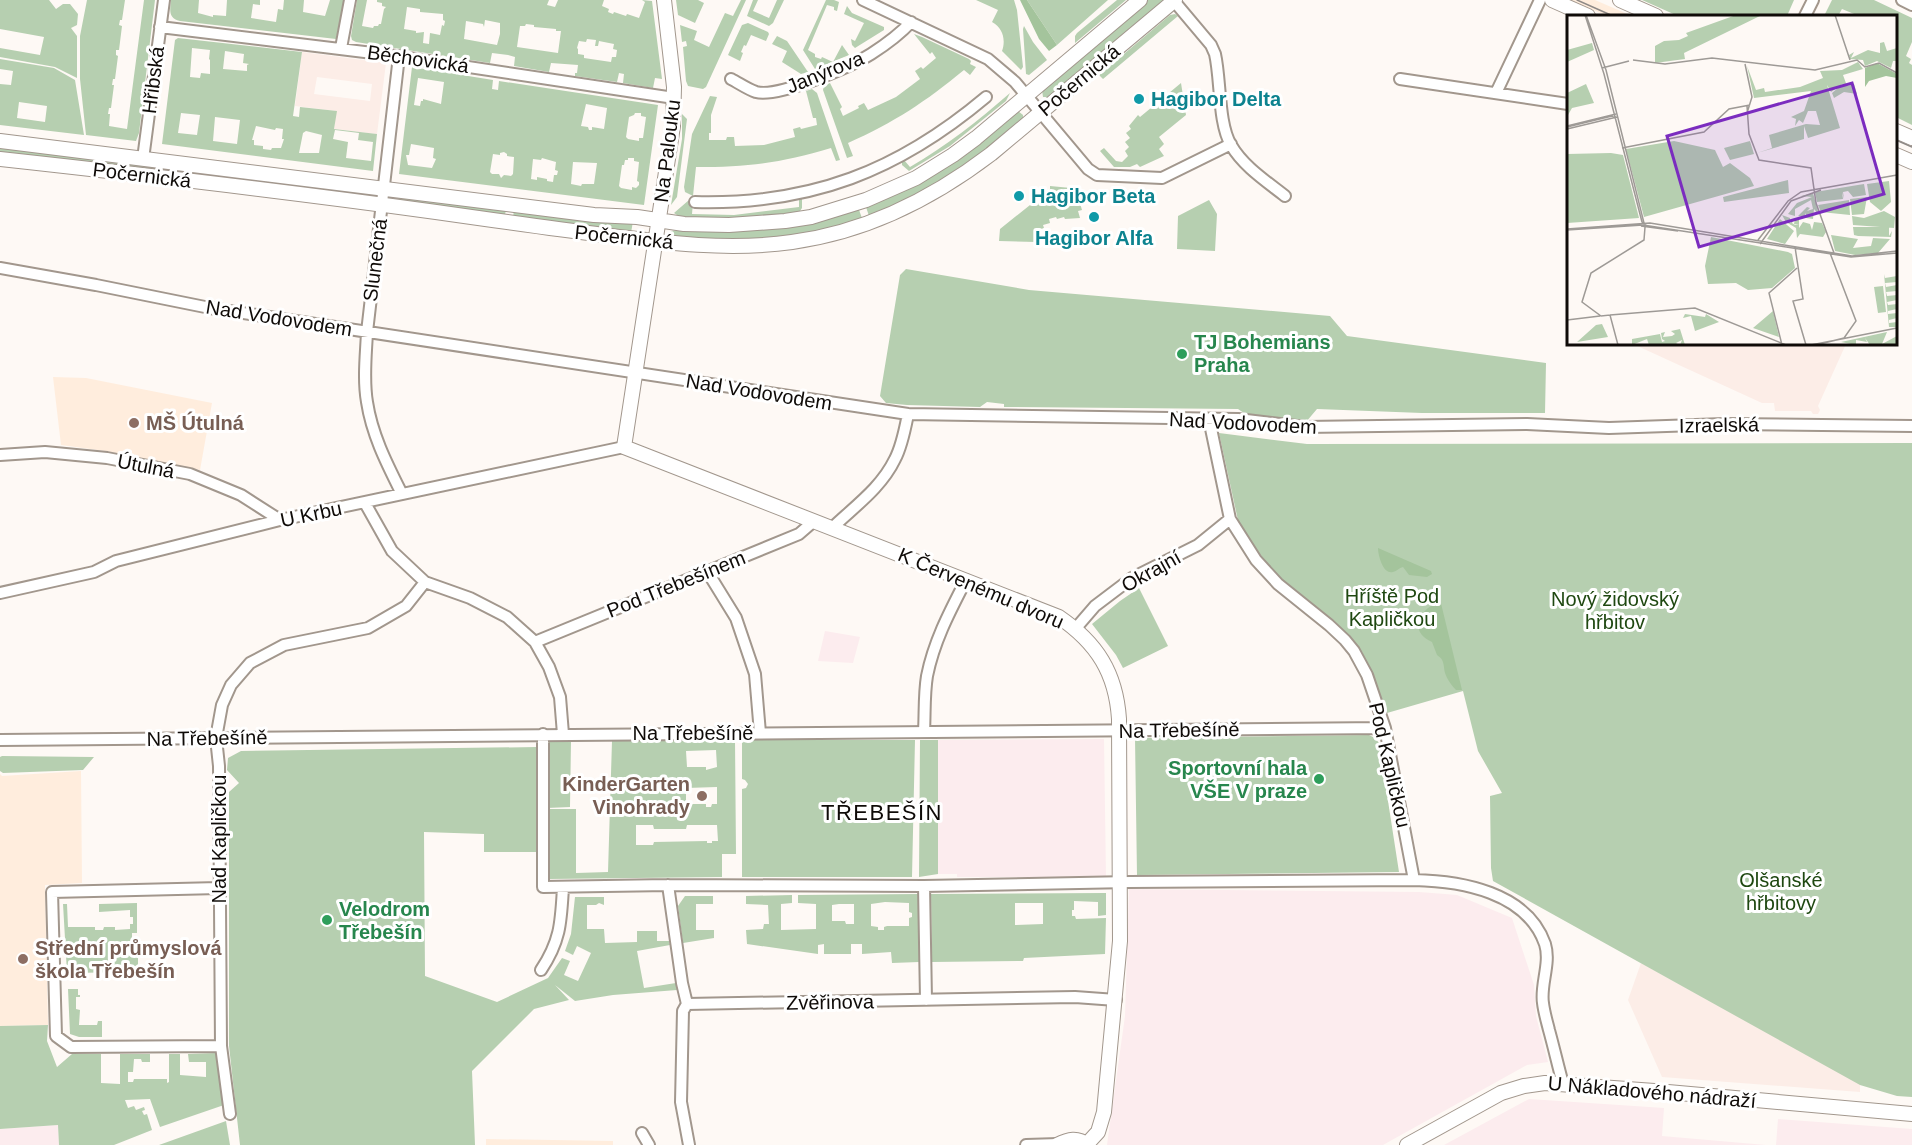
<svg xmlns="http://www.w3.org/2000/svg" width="1912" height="1145" viewBox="0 0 1912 1145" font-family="Helvetica,sans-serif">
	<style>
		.commercial { fill: #fcede7; fill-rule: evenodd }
		.industrial { fill: #fcecee }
		.built { fill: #ffeddd }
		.green { fill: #b6cfb0; fill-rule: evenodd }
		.forest { fill: #a4c49c }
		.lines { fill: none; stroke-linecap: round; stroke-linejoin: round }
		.street-casing { stroke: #a2978d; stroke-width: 14 }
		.secondary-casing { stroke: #a2978d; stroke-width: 16 }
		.street { stroke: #fff; stroke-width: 10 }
		.secondary { stroke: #fff; stroke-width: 14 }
		.tram { stroke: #8e8986; stroke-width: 1.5 }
		.culture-dot { fill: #0f9aa8; stroke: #fff; stroke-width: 2 }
		.leisure-dot { fill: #2e9e5b; stroke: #fff; stroke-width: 2 }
		.education-dot { fill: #8d6e63; stroke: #fff; stroke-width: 2 }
		.labels { text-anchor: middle; stroke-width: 6; stroke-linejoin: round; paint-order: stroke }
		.street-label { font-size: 20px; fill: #0f0b08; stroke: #fff }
		.culture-label { font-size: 20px; font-weight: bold; fill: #0d838f; stroke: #fff; text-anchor: start }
		.leisure-label { font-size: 20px; font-weight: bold; fill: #27864d; stroke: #fff; text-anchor: start }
		.education-label { font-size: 20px; font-weight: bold; fill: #785e54; stroke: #fff; text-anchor: start }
		.park-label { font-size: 20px; fill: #1f4811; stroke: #fff }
		.quarter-label { font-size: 22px; letter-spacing: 1.5px; fill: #0f0b08; stroke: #fff }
		.inset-road { fill: none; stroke: #9e9a96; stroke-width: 1.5 }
		.view { fill: #7b2cbf; fill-opacity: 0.15; stroke: #7b2cbf; stroke-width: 3 }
		.inset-edge { fill: none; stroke: #0f0b08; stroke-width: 3 }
	</style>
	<rect width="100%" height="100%" fill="#fef9f5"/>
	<path class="commercial" d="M302,52L386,63L377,134L334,129L336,111L295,106ZM317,77L372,84L370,101L314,94Z
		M1633,344H1846L1818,406L1820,410L1818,414H1813L1811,411H1775L1774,403H1762Z
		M1641,963L1860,1084V1092L1662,1077L1628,1000Z"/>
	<path class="industrial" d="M825,631L860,637L853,663L818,661Z
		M1104,739L1106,877H957V874H938L937,740Z
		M1129,889L1419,892L1445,894L1457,895L1512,918L1534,985L1536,1016L1548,1062L1527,1065L1383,1145H1107L1125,1016Z
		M1529,1099L1664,1108L1662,1136L1766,1145H1444Z
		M1778,1119L1912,1129V1145H1776Z
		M58,1125L59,1145H0V1129Z"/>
	<path class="built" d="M1569,0H1595L1632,16H1608Z
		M53,377L86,378L212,403L200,470L105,451L61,445Z
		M81,771L82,883L45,885L48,1025L0,1026V774L2,776Z
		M486,1139L613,1141V1145H486Z"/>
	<path class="green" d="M0,0H49L56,9L63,4H70L78,14L77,25L71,28L77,36V78L55,67L0,57V48L40,55L44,37L0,29Z
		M87,0H125L122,20H120L119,25L122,26L119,50H116V55L118,56L115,79H113L112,85H114L111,108H109L108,114H110L109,126L127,129L144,0H155L139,133L136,141L86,135L80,79V36Z
		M171,0H199L198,13L213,17V15L226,16L227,0H260V5L253,4L251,18L276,22L278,9L283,10L284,0H304L303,12L325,16L330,0H344L336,39L180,21C168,18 170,10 171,0Z
		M357,0H367L362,26L373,28L374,26H378L379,24H381L384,9L386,7L382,6V3L377,2V0H549L547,5L555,7L558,0H604L602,6L609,9L608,12L613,14L614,12L626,16L627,14L639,18L645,2L642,0L652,1L662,79L655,78L653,88L623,83L624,74L619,73L617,82L575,76V73H577L578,65L551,63L549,72L514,66L515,57L508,55L492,53L490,63L356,42L352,40L351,36ZM407,7L420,9V12L443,14V20L445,21L444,26L442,25L440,35L430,33L429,44L423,43L424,32L416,33V31L404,29ZM485,20L500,23V34L497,45L464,39L466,21L483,24L484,27ZM526,24L534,25V27L556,29V31H561L558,53L517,47L520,26H525ZM587,39L596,40L595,46H598L599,41L614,44L613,49L617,50L616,57H612L611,62L584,58V55L578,54V49L577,48L579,41L586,42Z
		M676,0H698L704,3L695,23L678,15Z
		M741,0H746L706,87L703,89L688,86L686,81L683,47L687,46L686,41L682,42L680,25L697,31L694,40L709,47L725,13L733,16Z
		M753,0H758L753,11L769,18L777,0H784L773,23L769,26L747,16Z
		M826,0H834L839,2L837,11L834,10V7L827,5L808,50L815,54V57L821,59L822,57L833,62L842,45L849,55L815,69L803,50Z
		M976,0H1014L1017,10L1023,67L1021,70L1002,51C1006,40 1003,28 992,22L998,10Z
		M1027,0H1108L1057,45Z
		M1117,0H1126L1075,43V36L1077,33Z
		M1145,0H1169L1050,97H1043L1042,90Z
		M1642,0H1794L1787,16H1678Z
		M1832,0H1874L1912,18V42L1906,56L1911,59L1909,63L1912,65V125L1896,117V16H1859L1842,9L1838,16H1824Z
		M847,6L852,13L884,27V30L855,48L852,45L851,39L855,41L864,23L844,14Z
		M1175,14L1178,16L1103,79L1099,75L1170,15Z
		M748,23L768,32L769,34L766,41L751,35L746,46L744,45L741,52L743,53L740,61L728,55L742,25Z
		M1024,26L1033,42L1047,60L1029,75L1026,74L1023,29Z
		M914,34L922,37L969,59L971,61L970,64L976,67L970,75L964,70C925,102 895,122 848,143L853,156L847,158L823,90L824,86L830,83L842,107L840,109L843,116L859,108L858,106L864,103L868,110L896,97L920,79L915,71L921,67L923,69L936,58L932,52L930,54Z
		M777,36L787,41L808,72L801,74L782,62L787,51L772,44Z
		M178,38L302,52L293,116L299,117L300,107L337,111L334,129L377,134L373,171L162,144L175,40ZM192,48L210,50L209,59L210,60V74L201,73L200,78L190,77ZM225,51L244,54L243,63L249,64L247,65V71L223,69ZM181,113L200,115L197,135L178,133ZM215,117L240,120L237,144L213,141ZM256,126L275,130L276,128L283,129L282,139H284L281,148H272L271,150L263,149V146L254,145V140H252ZM335,130L359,133L358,140L373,142L371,161L346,158L348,142L333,139ZM306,131L322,135L319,153H299L303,133Z
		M0,59L54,68L75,80L84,135L0,125V84L11,85L13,71L0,69ZM19,102L47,106L45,122L17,118Z
		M412,67L493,80L492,89L498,90L499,81L658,105L644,205L399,174ZM418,78L444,82L441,104L423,99V101H421L420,106L414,105ZM586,104L607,108L604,129L592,127V130H589L588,127L581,126ZM635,113H641V116L646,117L643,138H639V141L628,139L626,137L629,117L634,115ZM411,144L434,148L433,158L436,159L432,168L408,165L406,155H409ZM504,152L507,154V156L514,157L513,174L511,176L504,175L501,178L499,174H492L490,172L493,154L500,155V153ZM542,158L556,162L555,170L558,171L557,175H554L553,182L547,181V179L537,177V180L531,179L533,159L541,160ZM628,158H634V161L639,162L637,181L639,182V185L636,188L632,187V190L621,188L619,186L622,165H624L625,160H628ZM573,162L597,163L594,184H582L581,186L571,184Z
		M1181,83L1186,115L1159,137L1164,144L1159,149L1164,156L1140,167L1137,164L1130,167H1114L1100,151L1104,148L1116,161L1122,162L1128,156L1125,151L1129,147L1125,142L1130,138L1126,133L1131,129L1129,126L1138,115L1140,117Z
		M812,89L817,93L840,160L836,161L831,148C782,163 747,167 696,167L693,196L685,192L684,187L692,134L710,96L717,97L711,115V133H709V140H726L727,137H734L735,146L764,145L795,137L793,129L800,127L801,129L817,125L816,118H813L806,91Z
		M1010,93L1006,101L950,146L909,171L902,165V160H904L910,167C946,146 978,121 1010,93Z
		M1018,111L1023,115V119L958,174L870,219L865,204Z
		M682,114L687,119L677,197L671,205L682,139Z
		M0,146L369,194L368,198L0,156Z
		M1050,186L1071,188L1070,194L1068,195L1071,199L1076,190L1082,210L1078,211L1080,218L1065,219L1064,217L1057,219L1056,217L1049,219L1050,223L1043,225L1044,228L1038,230V234L1034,235L1036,242L999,241L1000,229L1050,189Z
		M399,194L506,208L505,216L398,203Z
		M799,198L802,199V208L800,211C777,216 690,227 674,213L689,200L693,202L692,214L734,215L799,207Z
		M1209,200L1217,214L1215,251L1177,249L1178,216Z
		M858,207L863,221L774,240L679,238L670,233L671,231L680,230L729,231Z
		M514,209L633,221L631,233L513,218Z
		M906,269L1029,290L1330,316L1347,336L1546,363L1545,413H1422L1317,409L1306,422L1247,415L1238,409L1004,407V404L987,402L980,407L907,405L886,403L880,396L900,275Z
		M1219,433L1307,444L1912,443V1097L1897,1096L1860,1085L1493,881L1491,868L1490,796L1502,793L1478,751L1463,691L1387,713L1362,652L1350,636L1277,578L1239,525Z
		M1139,588L1168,646L1123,668L1116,655L1092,624L1120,601Z
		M1369,735L1375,738L1379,743L1399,872L1137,875L1135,738Z
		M1104,739L938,740V874L919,877L920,740Z
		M735,740L736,854H722V877L549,879L547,809H576V873L608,872L612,741ZM716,750L717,767L706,770V767H687L686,751ZM717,787V804H712L711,807H706V804H686V788ZM636,825H653L654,829H686L687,825H717L718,841H712V843H707V841L654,842L653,845H636Z
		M742,740H915L912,877H742V789L746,788L748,784L745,780L742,779Z
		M571,741L570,807L547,808L546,748L549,742Z
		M537,747L539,852H484V834L424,832L425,976L497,1002L548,978L562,958L570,961L564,975L578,981L591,953L577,946L573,955L565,951L571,934L575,897H604V905L599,903L596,905H587V929H604L605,943L637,942V931H657V941H669L670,945L637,951L644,988L676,983L677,990L613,995L575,1001L555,985L569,1000L534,1009L472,1071L475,1145H240L229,1046V792L239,783L227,770L228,758L241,751Z
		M2,756L94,757L83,770L3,773L0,771V757Z
		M1106,893V915L1098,916V902L1074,901V910H1072V916H1075L1076,919L1106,918L1105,954L1024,958L1023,961L932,962L931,894ZM1015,903H1043V924L1015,925Z
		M919,894V962L892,963L891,952L862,954V944H851V954H824V944L818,945V954L747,944L746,930L763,929L764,924H769L768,905L746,904V896L792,895V903L781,904V930L816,929V904L798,903V895ZM885,902L909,903V912L912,913V917L909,918V926H887L884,927V930H878V927L871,926V904ZM839,904H854V924H846L845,921H832V905Z
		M685,896H713V904H696V930H714V938L683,943L678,906Z
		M137,903V933H132V943L138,944V972L67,973L63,904H67L68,927H95V930H103L104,927H115V930L130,929V924H133V917H130V910L99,912V904Z
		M68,989H78V995H80V997H76V1009L80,1010L79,1025H97L98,1021H102V1037H79L70,1034Z
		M48,1025L47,1041L57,1067L72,1054H101V1083L120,1084V1054H150V1062H142L141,1059H134L133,1072H128V1082H133L134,1079H167V1083L169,1082V1054H180V1075L206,1077V1062H189L188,1054L217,1053L224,1105L160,1127L150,1099L125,1100L128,1108L134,1106L136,1110L144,1107L145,1110L142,1111L144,1115L147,1114L152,1130L114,1145H59L58,1125L0,1129V1026Z
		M226,1121L230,1145H159Z"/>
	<path class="forest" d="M1020,0H1027L1057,45L1049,51L1039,39Z
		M1378,548L1431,571L1432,574L1427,577L1409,575L1403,567C1399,568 1397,571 1393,572C1383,575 1378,555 1378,548Z
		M1431,590L1438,591L1462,690H1456C1452,686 1447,679 1445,673C1443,665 1445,660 1437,655L1432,642C1411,633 1416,614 1434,604Z"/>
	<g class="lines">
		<defs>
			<path id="street" d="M863,0L988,59L1015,82L1088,169L1097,175L1162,178L1231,144
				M1902,0L1912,5
				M1174,1L1211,45L1215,54C1221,80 1218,123 1231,145C1243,166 1266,181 1285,196
				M1805,16L1813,0
				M160,27L389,55L674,98
				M341,48L350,0
				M399,56L367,332C366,355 363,379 367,402C372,435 387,464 402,494
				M731,79C739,83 747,89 756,92C778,98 850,67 871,54C885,45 900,34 911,22
				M1400,79L1568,104
				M1496,93L1540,0
				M143,159L164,0
				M695,202C811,205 898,171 986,97
				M0,268L96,285L210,308L908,414L1238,419L1305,427L1527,424L1609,428L1724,424L1912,426
				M1209,419L1230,519L1256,560L1278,584L1329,625L1345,640L1354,651L1367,675L1385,728L1414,880
				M0,455L45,452L107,458L190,474L241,495L280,520
				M365,503L392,551L425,582L470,598L507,617L535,642L549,667L560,697L563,734
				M832,528C855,506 881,488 895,459C902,446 905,429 908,414
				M707,571L736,618L755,674L760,733
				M0,593L94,572L116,561L280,520L624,447
				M1076,628L1095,606L1132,578L1198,545L1230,519
				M535,642L799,534L814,521
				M924,732C925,713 924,694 927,676C934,641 950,611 966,580
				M543,734V887L668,885L924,886L1130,882L1414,880C1461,881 1527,892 1545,944C1551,963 1540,985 1543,1003C1544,1012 1547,1022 1549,1030C1554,1048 1558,1066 1563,1084
				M0,740L1385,728
				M668,885L682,983L687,1004
				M924,886L926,1000
				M219,888L52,892L56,1036L71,1047L221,1046
				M541,970C561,940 561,921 563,887
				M687,1004L1075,997L1116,1000
				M687,1004L683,1011L681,1102L689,1145
				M230,1114L221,1046L219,766L216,738L222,705L231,685L250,663L284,645L368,628L406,606L425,582
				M642,1133L649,1145
				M1026,1145L1059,1144"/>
			<path id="secondary" d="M664,0L674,87L673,126L624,447L1059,617C1097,643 1116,673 1119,719L1120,941L1104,1112L1098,1132L1087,1144
				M1552,0L1588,16
				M1620,0L1656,16
				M1896,131L1912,138
				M0,141L594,215L637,217L684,224L729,225L785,221L811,217L866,200L916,178L953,155L976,138L1140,0
				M1896,155L1912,162
				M0,159C146,175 291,192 436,212C492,220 548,228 604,235C666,243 730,251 792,242C866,232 932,199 991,154L1175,0
				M1057,1145C1069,1139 1077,1137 1088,1145
				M1407,1145L1501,1093L1524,1086L1545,1083L1668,1092L1912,1114"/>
		</defs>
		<use href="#street" class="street-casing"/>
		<use href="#secondary" class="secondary-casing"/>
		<use href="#street" class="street"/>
		<use href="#secondary" class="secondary"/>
		<path class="tram" d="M1577,0L1613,16
			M1896,140L1912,147"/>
	</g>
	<g class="culture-dot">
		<circle cx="1139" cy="99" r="6"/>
		<circle cx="1019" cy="196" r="6"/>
		<circle cx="1094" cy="217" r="6"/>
	</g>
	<g class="leisure-dot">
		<circle cx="1182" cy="354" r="6"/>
		<circle cx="1319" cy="779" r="6"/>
		<circle cx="327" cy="920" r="6"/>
	</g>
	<g class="education-dot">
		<circle cx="134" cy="423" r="6"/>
		<circle cx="702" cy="796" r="6"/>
		<circle cx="23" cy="959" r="6"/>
	</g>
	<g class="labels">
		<g class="street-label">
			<text transform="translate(418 59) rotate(8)" y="7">Běchovická</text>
			<text transform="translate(825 72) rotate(-22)" y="7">Janýrova</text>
			<text transform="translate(153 80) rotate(-83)" y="7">Hřibská</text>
			<text transform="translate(1079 80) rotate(-40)" y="7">Počernická</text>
			<text transform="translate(667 151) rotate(-83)" y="7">Na Palouku</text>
			<text transform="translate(142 175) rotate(7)" y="7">Počernická</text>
			<text transform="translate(624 237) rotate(6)" y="7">Počernická</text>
			<text transform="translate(375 260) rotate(-83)" y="7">Slunečná</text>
			<text transform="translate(279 318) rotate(9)" y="7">Nad Vodovodem</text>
			<text transform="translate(759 392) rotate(9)" y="7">Nad Vodovodem</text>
			<text transform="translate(1243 423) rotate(3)" y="7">Nad Vodovodem</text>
			<text transform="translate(1719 425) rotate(-1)" y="7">Izraelská</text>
			<text transform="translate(146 466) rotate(11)" y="7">Útulná</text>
			<text transform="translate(311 514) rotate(-12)" y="7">U Krbu</text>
			<text transform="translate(1151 571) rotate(-29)" y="7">Okrajní</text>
			<text transform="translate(676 584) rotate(-22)" y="7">Pod Třebešínem</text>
			<text transform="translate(981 588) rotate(23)" y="7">K Červenému dvoru</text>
			<text transform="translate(1179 730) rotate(-1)" y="7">Na Třebešíně</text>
			<text x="693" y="740">Na Třebešíně</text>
			<text transform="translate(207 738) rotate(-1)" y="7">Na Třebešíně</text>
			<text transform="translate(1390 765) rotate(77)" y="7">Pod Kapličkou</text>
			<text transform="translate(219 839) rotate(-90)" y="7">Nad Kapličkou</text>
			<text transform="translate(830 1002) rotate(-1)" y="7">Zvěřinova</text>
			<text transform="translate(1652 1092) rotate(5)" y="7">U Nákladového nádraží</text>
		</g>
		<g class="culture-label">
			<text x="1151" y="106">Hagibor Delta</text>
			<text x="1031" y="203">Hagibor Beta</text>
			<text x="1094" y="245" text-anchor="middle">Hagibor Alfa</text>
		</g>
		<g class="leisure-label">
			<text x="1194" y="349">TJ Bohemians<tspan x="1194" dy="23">Praha</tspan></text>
			<text x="1307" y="775" text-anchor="end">Sportovní hala<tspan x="1307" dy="23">VŠE V praze</tspan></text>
			<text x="339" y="916">Velodrom<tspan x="339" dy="23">Třebešín</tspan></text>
		</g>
		<g class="education-label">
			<text x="146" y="430">MŠ Útulná</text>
			<text x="690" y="791" text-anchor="end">KinderGarten<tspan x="690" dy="23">Vinohrady</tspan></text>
			<text x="35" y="955">Střední průmyslová<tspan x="35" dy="23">škola Třebešín</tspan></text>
		</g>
		<g class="park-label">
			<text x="1392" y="603">Hříště Pod<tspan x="1392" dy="23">Kapličkou</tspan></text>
			<text x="1615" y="606">Nový židovský<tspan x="1615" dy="23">hřbitov</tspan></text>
			<text x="1781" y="887">Olšanské<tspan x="1781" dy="23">hřbitovy</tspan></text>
		</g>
		<g class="quarter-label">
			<text x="882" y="820">TŘEBEŠÍN</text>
		</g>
	</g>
	<g transform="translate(1567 15)">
		<rect width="330" height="330" fill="#fef9f5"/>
		<path d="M169,0H195L117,38L118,44L88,48V31L97,26L112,25L121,21L119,18ZM317,27L320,36L330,33V46H326L324,53L310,46L298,51L296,45L283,44L282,40L287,37L284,43L301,35L313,38V28ZM25,28L27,35L0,47V35ZM291,47L296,54L276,60L280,71L287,69L290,79L277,77L267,83L265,78L277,68L264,77L260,70L273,113L241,123L237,111V124L190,138L205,133L202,120L239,109L253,110L249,96H241L236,108L232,105L228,111L229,104L224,102L237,96L244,76L187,83L180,51L189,75L197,73L198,77L233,72L256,63L253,56L275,55ZM19,69L27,88L5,93L1,100L0,78ZM107,126L148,135L156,152L163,148L183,163L187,171L77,202L59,134ZM183,126L187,139L163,145L157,133ZM44,138L56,140L72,203L0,208V139ZM221,165L222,178L157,187L156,182ZM322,166L324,187L314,196L303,187L300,169ZM297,169L299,180L286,182L281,176L276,177L277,184L275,177L276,184L250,187L248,177ZM246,178L252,200L247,194L246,204L239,203V198L237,202L231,201L240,192L243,193L240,196L246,194L244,185L228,194V201L221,199L230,188L245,182L234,181ZM300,182L297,199L285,200L283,184ZM282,185L283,200L254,197L251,190ZM317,196L328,202L327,213L286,210L285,201L297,203ZM215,200L223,203V208L227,204L225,208L228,210H232L227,209L228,204H232V213L236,207L243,209L245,215L247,207L255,208L259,217L256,222L233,219L230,223L229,213L219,207ZM213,204L227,216L218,229L200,224ZM286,212H322V221L325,216L324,222L291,221L287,220ZM264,220L291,224L286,233L304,231L306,223L323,224L311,238L288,240L268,236ZM144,222L221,237L225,239L228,253L205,273L181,275L169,268L141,269L138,251ZM317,259L318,263L330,261V267L318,268L319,272L330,270V276L319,277L320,281L330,280V285L320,287L321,290L330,289V294L321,296V299L330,298V303L322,305V308L330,307V312H322ZM316,271L319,297L311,298L307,272ZM206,296L212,322L186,313ZM118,299L138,302L139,299L152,307L128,316L124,301L116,303ZM35,309L41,322L10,327L29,310ZM113,314L118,330H113L115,325L109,328L112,330H82L80,324L65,330V324L93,319L95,327L98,326L95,324L94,318L98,317L96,322L105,321L108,319L104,316ZM320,317L315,329L330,321V330H303L298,323L300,327L289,325V330L274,327Z" fill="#b6cfb0"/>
		<path d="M310,48L330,59V63L319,61L302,66L298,72V53Z" fill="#a4c49c"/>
		<path class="inset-road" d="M18,0L37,59L75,207L79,210M19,0L39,55L78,212L77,225L24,258L15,287L34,301L43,300L51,330M268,0L283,45M66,45L98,49L145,43L248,55L290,45L298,52L312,48L330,58M178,49L185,82L180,98M35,53L62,46M180,91L182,119L192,145L244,153L249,188L267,238M0,111L49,99M0,112L45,101L49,104M0,114L50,102M55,133L137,117L162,94L183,90M74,211L111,216M0,214L83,208L285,241L330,236M0,215L76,210L284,242L330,238M191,225L221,186L234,177L330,160M193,229L224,186L254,175M228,232L236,284L226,286L239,330M43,300L128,293L219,330M0,305L33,301M215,330L202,278L230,253M244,330L330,313M249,330L277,323L289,306L263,238"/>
		<path class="view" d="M285,68L317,179L132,232L100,121Z"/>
		<rect width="330" height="330" class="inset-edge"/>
	</g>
</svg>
